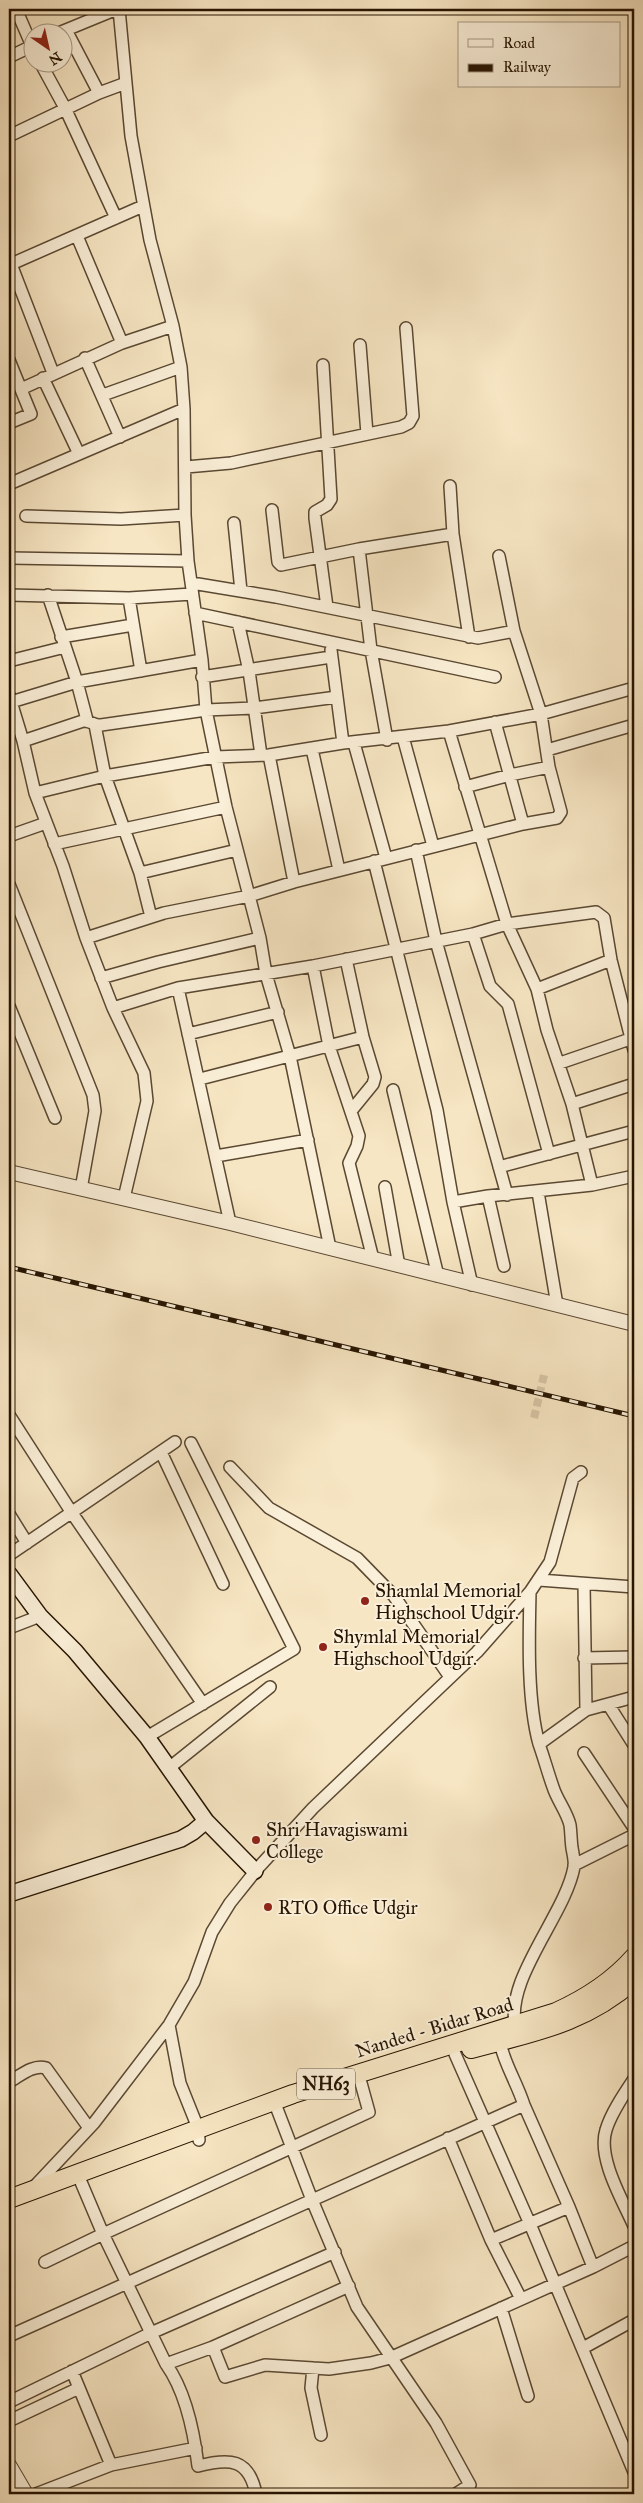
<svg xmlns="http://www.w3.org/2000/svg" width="643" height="2503" viewBox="0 0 643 2503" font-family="'IM FELL Great Primer',serif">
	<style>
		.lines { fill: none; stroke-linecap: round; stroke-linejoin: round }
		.pedestrian-tunnel { stroke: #d8c6a6; stroke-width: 8; stroke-dasharray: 8 4; stroke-linecap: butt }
		.minor-casing { stroke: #5a4832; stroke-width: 14 }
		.tertiary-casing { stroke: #5a4832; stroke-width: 16 }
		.secondary-casing { stroke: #251301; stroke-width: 18 }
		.trunk-casing { stroke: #251301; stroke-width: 20 }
		.minor { stroke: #faefd8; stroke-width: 11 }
		.tertiary { stroke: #faefd8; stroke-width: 14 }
		.secondary { stroke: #faefd8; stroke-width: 15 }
		.trunk { stroke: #f7e6c3; stroke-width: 18 }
		.rail-casing { stroke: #251301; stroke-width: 5 }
		.rail { stroke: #faefd8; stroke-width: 3; stroke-dasharray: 9; stroke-linecap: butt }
		.poi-dot { fill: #8f2418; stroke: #faefd8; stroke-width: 2 }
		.labels { text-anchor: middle; stroke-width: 4; stroke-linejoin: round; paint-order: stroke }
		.shield { fill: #faefd8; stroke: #655542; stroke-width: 1 }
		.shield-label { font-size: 18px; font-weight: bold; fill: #251301 }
		.poi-label { font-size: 19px; fill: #251301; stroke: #faefd8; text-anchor: start }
		.street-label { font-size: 19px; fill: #251301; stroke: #faefd8 }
	</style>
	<rect width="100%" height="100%" fill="#f7e6c3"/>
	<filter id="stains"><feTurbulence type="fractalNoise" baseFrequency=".004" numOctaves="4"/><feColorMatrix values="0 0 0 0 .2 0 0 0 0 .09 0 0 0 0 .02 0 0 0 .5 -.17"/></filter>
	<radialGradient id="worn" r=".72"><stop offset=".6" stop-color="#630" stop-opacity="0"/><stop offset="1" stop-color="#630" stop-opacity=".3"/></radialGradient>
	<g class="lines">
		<path class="pedestrian-tunnel" d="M534,1418L544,1375"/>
		<defs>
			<path id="minor" d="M16,9L32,46
				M119,9L131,136L150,240L173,326L181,367L184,409L185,515L188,561L202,660L206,710L226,807L260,938L266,974L290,1056L330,1248
				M66,30L99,93
				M61,32L117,9
				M9,57L32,46
				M40,62L65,108L116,218
				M9,136L99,93L126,83
				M77,236L122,343
				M9,259L53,373
				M9,265L143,206
				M360,345L367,434
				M85,358L120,437
				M9,360L31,414L9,423
				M323,365L331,499L327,505L315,512V518L327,607
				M43,378L79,454
				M21,389L122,343L173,326
				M103,395L181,367
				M186,467L231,463L401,427L409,423L413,416L406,328
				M9,484L184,409
				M450,486L453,534L469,637
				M272,510L278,562L281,565L359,549L453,534
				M26,516L121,519L185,515
				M234,523L241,591
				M359,549L371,650L387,740
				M499,556L514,631L541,714L549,767L561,812L557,818L523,824
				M9,558L188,561
				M192,583L276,597L478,638L514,631
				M9,595L129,598L192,594
				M48,595L77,682L87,720
				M129,598L141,671
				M195,613L495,677
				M238,622L249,671L261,755
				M61,637L133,625
				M331,650L343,743
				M9,661L65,647
				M202,677L331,657
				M9,695L23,741L35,793L63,866L86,938L113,1008L144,1073L147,1101L124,1198
				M11,702L77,682L202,660
				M95,725L105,776L140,873L151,917
				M449,731L507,924L537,989L547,1030L572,1104L592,1185
				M403,737L433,846
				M23,741L83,721C90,720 94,726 101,725L206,710L254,708L337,697
				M354,743L386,858
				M312,749L339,870
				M547,750L634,725
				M269,755L294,882
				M465,787L510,775L549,767
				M35,793L105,776L215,757L269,755L343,743L449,731L541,714L634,688
				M9,836L46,823
				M54,844L226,807
				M416,850L436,941L507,1195
				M374,861L437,1110L453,1202L472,1285
				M140,873L237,850
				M9,884L93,1095L95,1111L81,1189
				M473,934L490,986L508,1004L549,1154
				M86,938L164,913L249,896L294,882L523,824L495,722
				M346,959L363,1037L375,1077L373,1084L351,1111
				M313,966L329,1046L359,1136L357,1146L349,1163L373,1259
				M101,978L158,962L260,938
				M178,988L230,1223
				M537,989L611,960
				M9,1006L55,1118
				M113,1008L178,988L313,966L473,934L507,924L596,912L604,918L611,960L634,1050
				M188,1034L278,1012
				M560,1063L630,1039
				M200,1079L363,1037
				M393,1090L438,1276
				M572,1104L634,1084
				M216,1156L308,1140
				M499,1167L634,1131
				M385,1187L399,1266
				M538,1192L557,1305
				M488,1196L592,1185L634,1176
				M453,1202L488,1196L504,1266
				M9,1415L72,1513L203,1704
				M161,1452L223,1584
				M230,1467L269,1508L357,1558L394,1596L450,1677
				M9,1514L27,1543
				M9,1555L175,1442
				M539,1580L634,1587
				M584,1584L586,1710
				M9,1628L40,1616
				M584,1658L634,1657
				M608,1704L634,1745
				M147,1737L294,1649L191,1443
				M539,1744L586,1710L634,1697
				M584,1753L634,1828
				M169,1768L270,1687
				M574,1865L634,1835
				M169,2025L180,2083L198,2128L199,2140
				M516,2029C503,1980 565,1916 574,1867C575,1861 573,1854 572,1848C571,1841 571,1832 570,1825C567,1812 557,1800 553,1787C548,1773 544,1758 539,1744C527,1700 529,1638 530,1592
				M455,2054L530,2224L634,2472
				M634,2079C624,2094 611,2113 606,2130C597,2158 623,2201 634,2226
				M9,2082C20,2076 33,2064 46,2068L89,2128
				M274,2101L312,2200L357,2307L436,2423L470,2485L456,2494
				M524,2105L569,2207L593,2267
				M448,2138L491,2240L521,2299
				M81,2182L103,2234L369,2112L361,2083
				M33,2188L94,2123L169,2025L194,1982L212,1932L230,1903L258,1868L313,1808L477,1652L530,1592L550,1562L573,1478L581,1472
				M491,2240L569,2207
				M45,2262L103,2234L151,2333L335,2252
				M501,2308L528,2396
				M9,2336L524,2105C517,2083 505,2065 500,2043
				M213,2347L349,2286
				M583,2348L634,2320
				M166,2364C186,2392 194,2432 198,2466C229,2458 249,2458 256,2494
				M313,2368L311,2388L321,2435
				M72,2371L111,2465
				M9,2402L151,2333L166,2364L213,2347L225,2377L265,2365L329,2369L371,2363L390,2358L593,2267L634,2246
				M9,2421L79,2388
				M36,2494L111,2465L196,2448"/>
			<path id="tertiary" d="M9,1172L230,1223L634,1324
				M9,2465L26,2494"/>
			<path id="secondary" d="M9,1574L40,1616L75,1651L147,1737L206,1821L193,1832L181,1839L9,1894
				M206,1821L255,1871"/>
			<path id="trunk" d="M471,2049C534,2032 584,2024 634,1980
				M9,2199L293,2094L556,2012C587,1998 612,1982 634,1957"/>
		</defs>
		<use href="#minor" class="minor-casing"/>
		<use href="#tertiary" class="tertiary-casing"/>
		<use href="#secondary" class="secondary-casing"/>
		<use href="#trunk" class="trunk-casing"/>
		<use href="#minor" class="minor"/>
		<use href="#tertiary" class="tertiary"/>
		<use href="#secondary" class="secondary"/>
		<use href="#trunk" class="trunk"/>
		<defs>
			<path id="rail" d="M9,1267L634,1416"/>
		</defs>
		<use href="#rail" class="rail-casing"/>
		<use href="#rail" class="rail"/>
	</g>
	<g class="poi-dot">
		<circle cx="365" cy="1601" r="5"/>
		<circle cx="323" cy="1647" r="5"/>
		<circle cx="256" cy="1840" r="5"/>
		<circle cx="268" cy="1907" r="5"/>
	</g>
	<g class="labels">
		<rect class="shield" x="297" y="2068.5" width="58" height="31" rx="4"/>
		<g class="shield-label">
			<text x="326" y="2090">NH63</text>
		</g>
		<g class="poi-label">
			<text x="375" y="1597">Shamlal Memorial<tspan x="375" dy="22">Highschool Udgir.</tspan></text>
			<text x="333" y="1643">Shymlal Memorial<tspan x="333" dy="22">Highschool Udgir.</tspan></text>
			<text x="266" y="1836">Shri Havagiswami<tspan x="266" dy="22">College</tspan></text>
			<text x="278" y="1914">RTO Office Udgir</text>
		</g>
		<g class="street-label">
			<text transform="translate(434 2027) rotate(-17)" y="7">Nanded - Bidar Road</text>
		</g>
	</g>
	<rect width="643" height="2503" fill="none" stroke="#f7e6c3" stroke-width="30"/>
	<rect x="10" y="10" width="623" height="2483" fill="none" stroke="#251301" stroke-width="2.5"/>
	<rect x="15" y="15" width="613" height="2473" fill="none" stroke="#251301"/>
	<rect x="458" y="22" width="162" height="65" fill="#faefd8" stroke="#a59782"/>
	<rect x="468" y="39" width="25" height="8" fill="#faefd8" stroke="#a59782"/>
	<text x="503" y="48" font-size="15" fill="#251301">Road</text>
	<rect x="468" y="64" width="25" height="8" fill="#251301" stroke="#a59782"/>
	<text x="503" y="72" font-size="15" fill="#251301">Railway</text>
	<g transform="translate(48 48) rotate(146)"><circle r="24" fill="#faefd8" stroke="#a59782"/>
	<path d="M0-4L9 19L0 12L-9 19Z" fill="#8f2418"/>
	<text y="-8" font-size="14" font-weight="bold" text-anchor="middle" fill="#251301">N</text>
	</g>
	<rect width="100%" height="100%" filter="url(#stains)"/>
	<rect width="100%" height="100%" fill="url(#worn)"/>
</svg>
